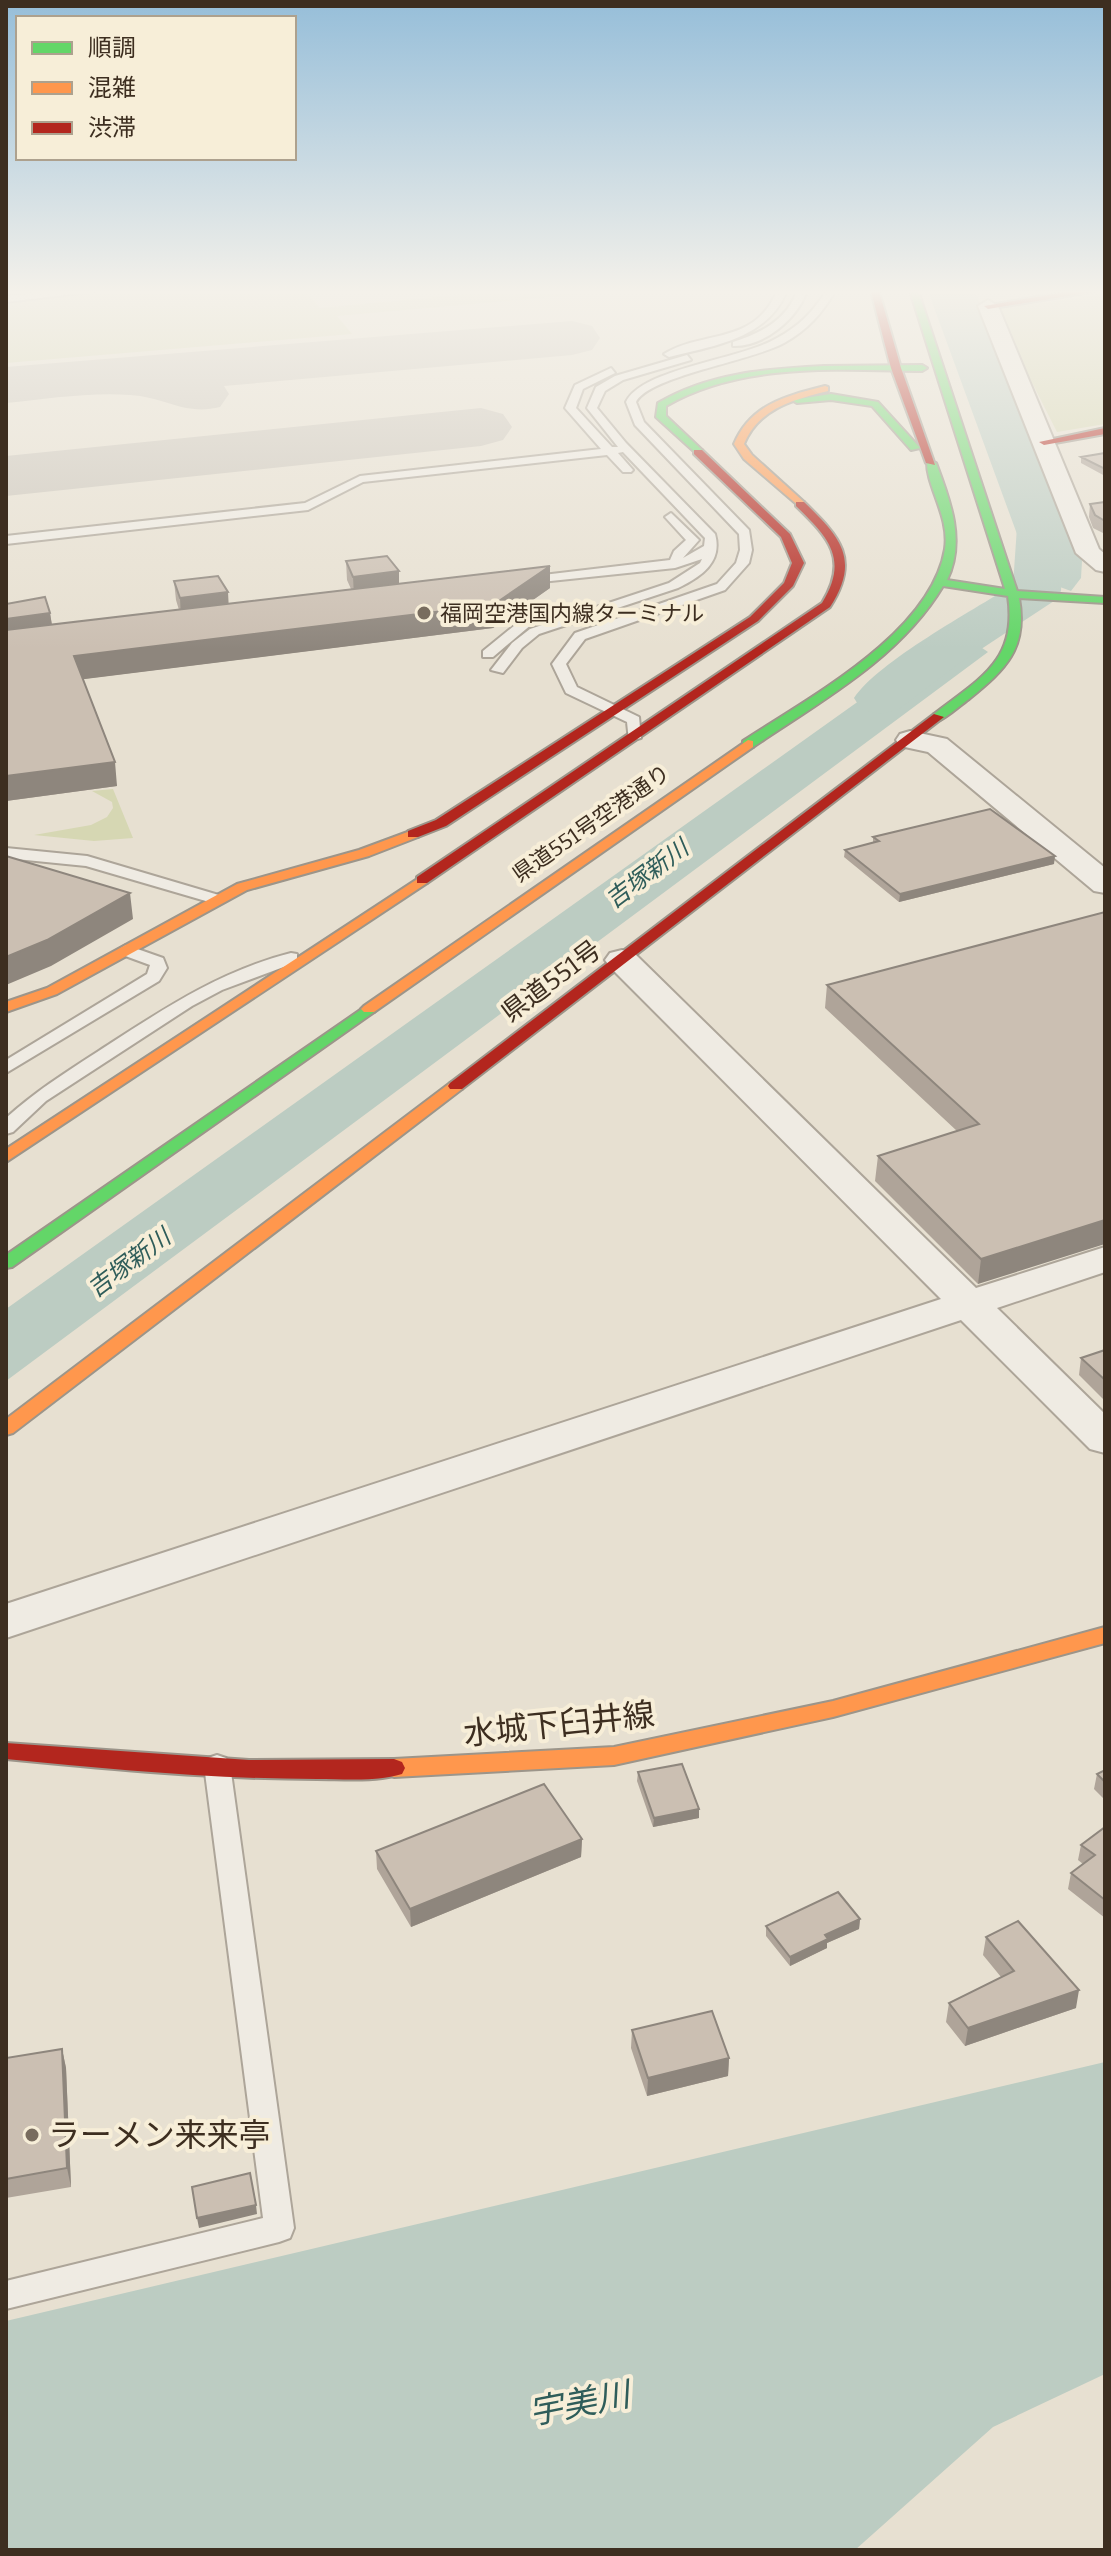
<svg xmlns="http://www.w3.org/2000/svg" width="1111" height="2556" viewBox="0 0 1111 2556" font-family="Bitter,'Noto Sans JP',serif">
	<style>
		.green { fill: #d6d7b3 }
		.water { fill: #bcccc2 }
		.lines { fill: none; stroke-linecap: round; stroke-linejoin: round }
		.river { fill: #bcccc2; fill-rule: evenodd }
		.taxiway { fill: #cbc5ba; fill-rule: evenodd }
		.lane-casing { stroke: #ada599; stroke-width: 4 }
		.street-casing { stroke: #ada599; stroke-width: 4 }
		.fast-casing { stroke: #9c958a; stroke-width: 4 }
		.slow-casing { stroke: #9c958a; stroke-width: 4 }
		.jam-casing { stroke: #9c958a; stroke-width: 4 }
		.lane { fill: #efebe3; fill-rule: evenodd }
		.street { fill: #efebe3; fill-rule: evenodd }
		.fast { fill: #63d668; fill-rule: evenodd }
		.slow { fill: #ff974d; fill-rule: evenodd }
		.jam { fill: #b3261e; fill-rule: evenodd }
		.wall { fill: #afa499 }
		.shaded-wall { fill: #8e867d }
		.building { fill: #cbbfb2; stroke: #8e867d; stroke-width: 2 }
		.poi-dot { fill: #786c5e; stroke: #f7eed8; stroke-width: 3 }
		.labels { text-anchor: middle; stroke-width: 8; stroke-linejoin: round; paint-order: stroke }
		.far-poi-label { font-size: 22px; fill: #3d2e20; stroke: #f7eed8; text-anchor: start }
		.far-street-label { font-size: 22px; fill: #3d2e20; stroke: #f7eed8 }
		.far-water-label { font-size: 24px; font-style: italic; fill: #2f5d5a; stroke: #f7eed8 }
		.street-label { font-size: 26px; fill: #3d2e20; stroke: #f7eed8 }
		.near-street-label { font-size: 32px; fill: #3d2e20; stroke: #f7eed8 }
		.near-poi-label { font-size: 32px; fill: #3d2e20; stroke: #f7eed8; text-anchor: start }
		.near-water-label { font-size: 34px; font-style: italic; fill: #2f5d5a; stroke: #f7eed8 }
	</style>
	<rect width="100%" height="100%" fill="#e7e0d1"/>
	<path class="green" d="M111,291H306L320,308L500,291H619L337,316L352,334L6,363V300Z
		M1105,294V424L1057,432L995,309Z
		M113,789L133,838L94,841L34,835L91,825L107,817L113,808L112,802L92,791Z"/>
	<path class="water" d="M928,291H975L1082,561L1081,578L1071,591L1021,573L1026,562L1017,545H1021Z
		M957,631L988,652L6,1381V1309Z
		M1105,2062V2374L993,2427L855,2550H6V2321Z"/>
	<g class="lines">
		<path class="river" d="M933,291H969L1063,527L1061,591L1054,601L957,665L899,709L880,714L861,709L854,698C879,661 972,611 1013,585L1017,527Z"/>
		<path class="taxiway" d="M572,321L592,326L600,338L592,350L572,355L224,386L229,394L220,407C185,416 165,397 130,395C89,392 47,399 6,403V367Z
			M481,408L503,414L512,427L503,440L481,446L6,496V456Z"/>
		<defs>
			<path id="lane" d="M58,291H98L6,302V296Z
				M777,291H787C767,339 714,346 669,357L664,354C703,330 754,346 777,291Z
				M797,291H807C797,319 764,347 733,346V342C761,333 787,320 797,291Z
				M826,291H835C822,314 807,330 784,343C752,361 649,376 636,402L644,422L749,530L752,550L749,563L725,590L585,639L566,664L577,687L639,717L641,738L629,741L627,722L566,693L552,664L575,633L717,584L736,563L740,550L739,534L635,425L626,402C643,368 740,360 777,338C799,326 813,312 826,291Z
				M687,355L691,360L623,380L605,391L597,408L626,443L715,534C723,562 701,577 678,588L539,634L522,648L503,673L491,670L512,643L530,629L669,583L700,563L702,559L675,568L522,584L520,581L526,577L670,560L674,551L686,540L665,517L671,513L699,540L683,558L704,546L705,538L623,452L618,453L633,470L631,472H623L607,455L363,482L308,510L6,544V536L305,503L360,476L601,449L565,408L575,385L611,368L615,373L583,389L576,408L612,447H618L587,408L596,387L615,376Z
				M520,621L532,624L493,657H483V651Z
				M6,848L87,856L222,896L224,899L216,904L86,866L6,858Z
				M126,945L163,958L167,968L159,981L6,1073V1060L147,974L150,965L120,954L118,950Z
				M291,953L297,954V962L222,990L192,1006L46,1101L13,1132L6,1134V1118C38,1089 74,1067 111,1043C168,1006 224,970 291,953Z
				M217,1755L226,1758L230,1765L294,2228L290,2238L279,2242L6,2309V2281L263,2218L204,1765L208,1758Z"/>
			<path id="street" d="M988,300L998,306L1099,549L1105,554V572L1096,570L1076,553L978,306Z
				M910,731L947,739L1105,868V893L1094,891L928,752L900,746L896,740L900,734Z
				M622,950L634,953L976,1288L1105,1247V1272L997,1308L1105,1414V1453L1090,1449L961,1320L6,1638V1604L941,1299L610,967L605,960L610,953Z"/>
			<path id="fast" d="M910,291H918L1017,591L1105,597V603L1019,598C1028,648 1006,669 969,699C959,706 949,716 938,721L934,720V714C979,679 1018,661 1008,596L943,586C900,658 821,701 753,747H743V741C810,697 931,633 945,549C950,517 926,486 927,461L936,463C950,500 966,541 947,580L1005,589Z
				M824,366L922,365L927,368L922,371C838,370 741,362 666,406V416L702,450L703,452L698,455L656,417L658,403C709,373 765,369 824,366Z
				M831,394L878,402L920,448L911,450L872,406L831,400L797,403L792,400Z
				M369,1004L377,1009L374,1012L12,1267L6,1268V1255Z"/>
			<path id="slow" d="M825,386L828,387V391C793,400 759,408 744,444L752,455L804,502V506L800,507L744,459L734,444C751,404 786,396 825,386Z
				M748,740L753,741V747L374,1012H364L361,1009L364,1006Z
				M413,830L418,831V837L369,856L247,890L57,994L6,1012V1002L47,988L237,884L359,850Z
				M422,876L429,880L427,883L6,1162V1149Z
				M456,1081L462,1083L464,1086L462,1089L13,1433L6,1435V1419L450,1083Z
				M1105,1627V1643L833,1717L614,1765L394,1777L386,1774L383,1768L386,1762L394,1759L614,1747L833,1701Z"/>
			<path id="jam" d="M871,291H879L901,368L935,465L926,463L891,368Z
				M1072,291H1097L988,309L984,306Z
				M1105,428V434L1044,445L1039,442Z
				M694,450H702L790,534L804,563L793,586L758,621L446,826L418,837H408V831L436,820L750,617L784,583L792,563L781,537L694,454Z
				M796,502H804C840,537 861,559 830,607L427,883H417V877L822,603C849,559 829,538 796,506Z
				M934,714L944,717L462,1089H450L448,1086L450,1083Z
				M6,1743L249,1760L394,1759L402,1762L405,1768L402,1774C376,1782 344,1779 317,1779C213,1779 109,1769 6,1759Z"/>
		</defs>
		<use href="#lane" class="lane-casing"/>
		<use href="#street" class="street-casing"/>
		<use href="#fast" class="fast-casing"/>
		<use href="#slow" class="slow-casing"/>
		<use href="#jam" class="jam-casing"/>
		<use href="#lane" class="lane"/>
		<use href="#street" class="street"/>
		<use href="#fast" class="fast"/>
		<use href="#slow" class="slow"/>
		<use href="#jam" class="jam"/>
	</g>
	<path class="wall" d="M1105,453V476L1081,463V457Z
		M1105,502V534L1093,528L1089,517L1090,504Z
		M346,561L399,571V584L550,566V588L493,628L83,679L117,786L6,801L50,613L52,625L179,610L176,600L174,581L229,604L351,589L347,580Z
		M873,837L1054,864L899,902L844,857L845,850L873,843Z
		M1105,912L978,1284L875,1181L878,1156L957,1131L825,1008L827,985Z
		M1105,1350V1401L1079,1375L1081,1358Z
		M1105,1770V1800L1094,1789L1097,1774Z
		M638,1772L699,1818L653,1827L637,1781Z
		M1105,1827V1918L1068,1889L1071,1873L1083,1864L1078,1860L1081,1845Z
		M582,1839L581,1857L411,1927L377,1869L376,1851Z
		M860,1919L859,1929L827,1943V1948L790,1966L766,1936V1926Z
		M986,1937L1076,2008L965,2046L946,2022L949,2003L1001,1977L983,1955Z
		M632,2030L729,2058L728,2076L647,2096L631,2048Z
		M62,2049L66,2068L71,2187L6,2198V2058Z"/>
	<path class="shaded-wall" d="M550,566V588L493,628L77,680L74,656Z
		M399,571V590L354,596L353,577Z
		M228,592L229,611L181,617L180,598Z
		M50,613L53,632L6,638V619Z
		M115,762L117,786L6,801V776Z
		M1055,856L1054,864L899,902L900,894Z
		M130,893L133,919L51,966L6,985V957Z
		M1105,1220V1244L978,1284L981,1259Z
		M699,1809V1818L653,1827L654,1818Z
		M582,1839L581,1857L411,1927L410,1909Z
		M860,1919L859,1929L827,1943V1948L790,1966V1957L825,1935Z
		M1079,1990L1076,2008L965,2046L968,2028Z
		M62,2049L66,2068L71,2187L67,2168Z
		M729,2058L728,2076L647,2096L648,2078Z
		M256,2205L257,2214L199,2228L197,2218Z"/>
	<path class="building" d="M1105,453V469L1081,457Z
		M1105,502V521L1095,515L1090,504Z
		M387,556L399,571L353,577L346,561Z
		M550,566L493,605L74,656L115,762L6,776V630Z
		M218,576L228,592L180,598L174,581Z
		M45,597L50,613L6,619V604Z
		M990,809L1055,856L900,894L845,850L879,841L873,837Z
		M6,856L130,893L47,940L6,957Z
		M1105,912V1220L981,1259L878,1156L979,1124L827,985Z
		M1105,1350V1380L1081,1358Z
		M682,1764L699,1809L654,1818L638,1772Z
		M1105,1770V1782L1097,1774Z
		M544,1784L582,1839L410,1909L376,1851Z
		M1105,1827V1900L1071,1873L1095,1855L1081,1845Z
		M838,1892L860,1919L825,1935L828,1939L790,1957L766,1926Z
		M1018,1921L1079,1990L968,2028L949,2003L1014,1971L986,1937Z
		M712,2011L729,2058L648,2078L632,2030Z
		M62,2049L67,2168L6,2179V2058Z
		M250,2173L256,2205L197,2218L192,2187Z"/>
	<linearGradient id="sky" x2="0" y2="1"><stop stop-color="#96bed9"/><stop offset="0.45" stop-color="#f4f1ea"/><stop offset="1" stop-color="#f4f1ea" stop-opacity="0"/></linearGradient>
	<rect width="1111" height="649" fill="url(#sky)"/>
	<g class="poi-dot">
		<circle cx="424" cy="613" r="8"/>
		<circle cx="32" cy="2135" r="8"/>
	</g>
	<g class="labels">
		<g class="far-poi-label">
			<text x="440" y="621">福岡空港国内線ターミナル</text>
		</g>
		<g class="far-street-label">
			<text transform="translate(591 823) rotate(-35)" y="8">県道551号空港通り</text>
		</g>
		<g class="far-water-label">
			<text transform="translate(647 874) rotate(-37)" y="8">吉塚新川</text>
			<text transform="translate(129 1263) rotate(-37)" y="8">吉塚新川</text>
		</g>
		<g class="street-label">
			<text transform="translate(551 981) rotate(-37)" y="9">県道551号</text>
		</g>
		<g class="near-street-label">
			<text transform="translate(559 1724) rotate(-6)" y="11">水城下臼井線</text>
		</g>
		<g class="near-poi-label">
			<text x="48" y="2146">ラーメン来来亭</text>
		</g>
		<g class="near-water-label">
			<text transform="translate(579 2403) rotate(-11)" y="12">宇美川</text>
		</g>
	</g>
	<rect width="1111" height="2556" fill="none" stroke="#3d2e20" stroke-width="16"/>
	<rect x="16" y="16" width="280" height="144" fill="#f7eed8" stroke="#ada18e" stroke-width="2"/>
	<rect x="32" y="42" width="40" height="12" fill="#63d668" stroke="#ada18e" stroke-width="2"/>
	<text x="88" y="56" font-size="24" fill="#3d2e20">順調</text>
	<rect x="32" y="82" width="40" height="12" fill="#ff974d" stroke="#ada18e" stroke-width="2"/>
	<text x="88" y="96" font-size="24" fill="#3d2e20">混雑</text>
	<rect x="32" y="122" width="40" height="12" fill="#b3261e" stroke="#ada18e" stroke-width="2"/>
	<text x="88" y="136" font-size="24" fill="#3d2e20">渋滞</text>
</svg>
